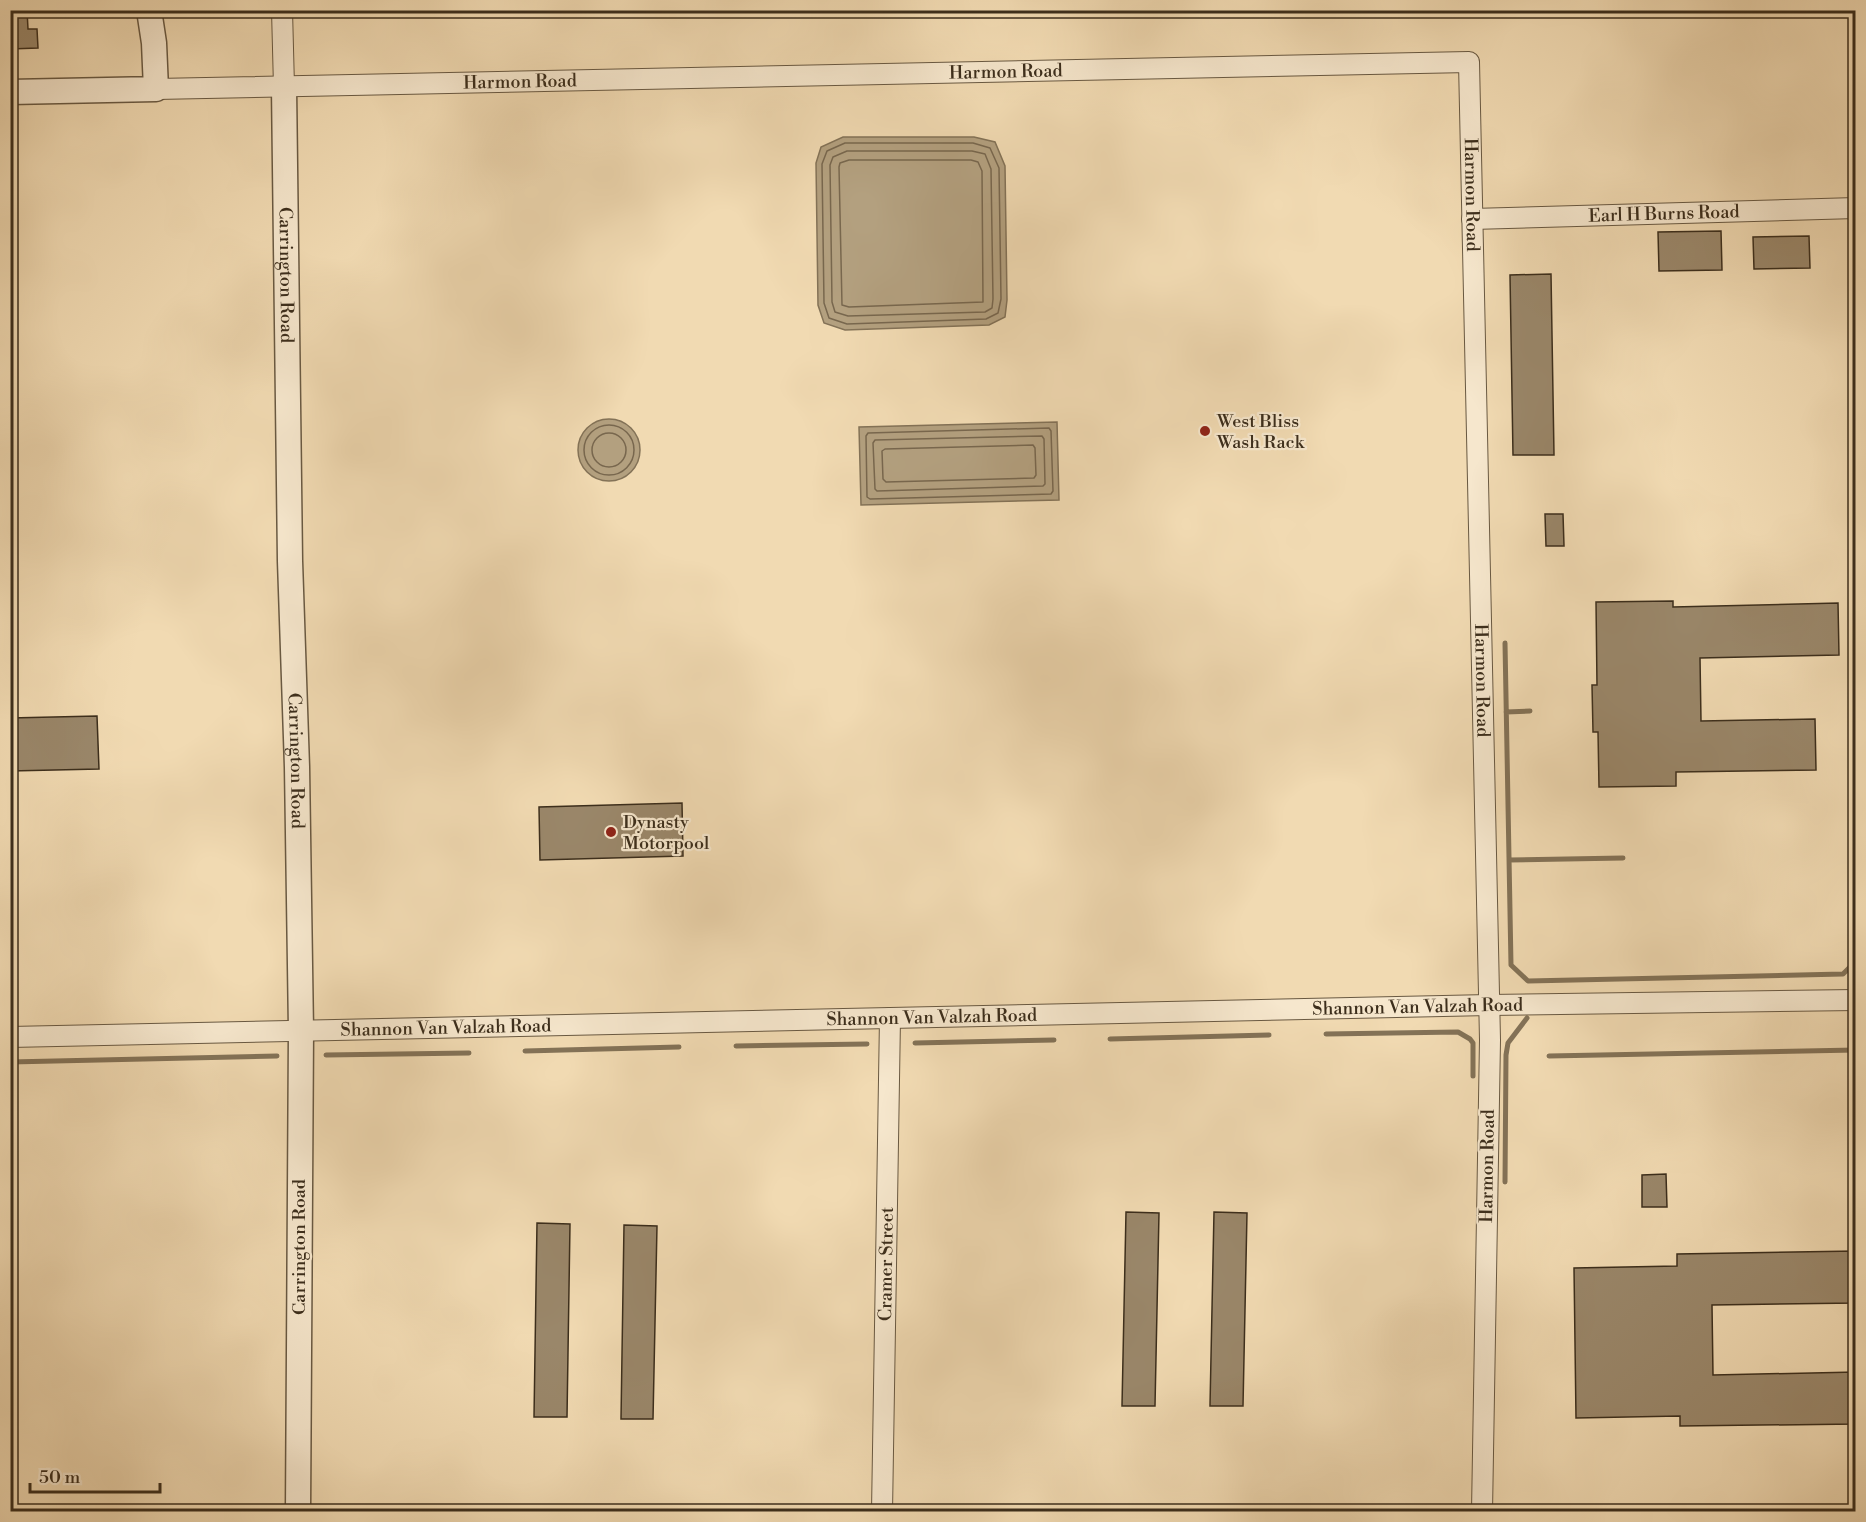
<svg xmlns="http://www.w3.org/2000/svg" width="1866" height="1522" viewBox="0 0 1866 1522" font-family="'Libre Bodoni',serif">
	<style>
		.water { fill: #b3a07f; stroke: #837257; stroke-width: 1.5 }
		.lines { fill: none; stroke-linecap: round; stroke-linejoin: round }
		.shore { stroke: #78674e; stroke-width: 1.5 }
		.stream { stroke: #837257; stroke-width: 5 }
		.building { fill: #9a876a; stroke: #3c2e1c; stroke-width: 1.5 }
		.minor-casing { stroke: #695942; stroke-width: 22 }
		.tertiary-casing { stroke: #695942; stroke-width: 27 }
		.minor { stroke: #f6e7cd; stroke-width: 20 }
		.tertiary { stroke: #f6e7cd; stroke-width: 24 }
		.poi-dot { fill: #8f2418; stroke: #f6e7cd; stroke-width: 2 }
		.labels { text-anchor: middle; stroke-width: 4.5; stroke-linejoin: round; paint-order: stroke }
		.street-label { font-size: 18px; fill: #3c2e1c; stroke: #f6e7cd }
		.poi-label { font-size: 18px; fill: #3c2e1c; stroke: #f6e7cd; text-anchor: start }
	</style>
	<rect width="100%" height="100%" fill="#f1dab2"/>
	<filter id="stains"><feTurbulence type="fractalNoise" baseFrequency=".00333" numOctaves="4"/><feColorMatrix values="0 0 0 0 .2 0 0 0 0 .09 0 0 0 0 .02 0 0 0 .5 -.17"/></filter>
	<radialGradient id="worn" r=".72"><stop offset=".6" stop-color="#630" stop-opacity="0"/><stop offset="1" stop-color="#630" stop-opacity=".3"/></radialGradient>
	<path class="water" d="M843,137H974L995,142L1005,166L1007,300L1005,317L989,325L845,330L824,323L818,305L816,163L821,147Z
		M578 450a31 31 0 1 1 62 0a31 31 0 1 1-62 0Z
		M1057,422L1059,500L861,505L859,427Z"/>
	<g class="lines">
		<path class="shore" d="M845,143H973L990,148L999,168L1001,299L998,313L986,319L847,324L829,318L824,303L822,164L827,151Z
			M847,151H972L985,154L991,169L993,299L992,308L985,312L848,316L835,312L832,302L830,165L833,157Z
			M849,160H971L978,162L982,171L983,302L849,307L842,305L839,167L840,163Z
			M584 450a25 25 0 1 1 50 0a25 25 0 1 1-50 0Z
			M1049,428L1051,431L1053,491L1051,494L870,499L867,497L866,436L868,433Z
			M592 450a17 17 0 1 1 34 0a17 17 0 1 1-34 0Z
			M1042,436L1044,439L1045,484L1043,486L877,491L875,489L873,443L875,440Z
			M1033,445L1035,448L1036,475L1034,478L886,482L883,479L882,451L885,449Z"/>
		<path class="stream" d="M1505,643L1511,965L1528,981L1843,974L1856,961
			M1506,712L1530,711
			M1509,860L1623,858
			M1326,1034L1458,1032L1470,1039L1473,1043V1076
			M1110,1039L1269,1035
			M915,1043L1054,1040
			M736,1046L867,1044
			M525,1051L679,1047
			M326,1055L469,1053
			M1549,1056L1856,1050
			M10,1062L277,1056
			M1505,1182L1506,1055L1508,1043L1527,1018"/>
	</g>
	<path class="building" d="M10,10H27L28,29H37L38,48L10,49Z
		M1721,231L1722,270L1659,271L1658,232Z
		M1809,236L1810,268L1754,269L1753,237Z
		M1551,274L1554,455H1513L1510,275Z
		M1545,514H1563L1564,546H1546Z
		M1673,601V607L1838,603L1839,655L1700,658L1701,721L1815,719L1816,770L1676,772V786L1599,787L1598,732H1593L1592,685H1597L1596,602Z
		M97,716L99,769L10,771V718Z
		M682,803L683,856L540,860L539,807Z
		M1666,1174L1667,1207H1642V1175Z
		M1126,1212L1159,1213L1155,1406H1122Z
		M1214,1212L1247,1213L1243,1406H1210Z
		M537,1223L570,1224L567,1417H534Z
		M624,1225L657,1226L653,1419H621Z
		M1856,1251V1303L1712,1305L1713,1375L1856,1372V1424L1680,1426V1416L1576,1418L1574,1268L1677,1266V1254Z"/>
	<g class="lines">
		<defs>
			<g id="minor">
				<path d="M282,10L284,87"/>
				<path id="s1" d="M156,89L1469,62L1490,1040L1482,1512"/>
				<path id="s2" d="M1472,219L1856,208"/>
				<path id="s3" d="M10,1037L1489,1005L1856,1000"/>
				<path id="s4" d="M882,1512L890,1018"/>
			</g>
			<g id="tertiary">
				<path id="s5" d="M284,87L290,561L297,767L301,1031L298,1512"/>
				<path d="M10,92L156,89L154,43L149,10"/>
			</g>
		</defs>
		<use href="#minor" class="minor-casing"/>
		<use href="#tertiary" class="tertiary-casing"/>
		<use href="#minor" class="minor"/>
		<use href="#tertiary" class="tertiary"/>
	</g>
	<g class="poi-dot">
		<circle cx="1205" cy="431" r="6"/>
		<circle cx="611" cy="832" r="6"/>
	</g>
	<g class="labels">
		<g class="street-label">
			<text dy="6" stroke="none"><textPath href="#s1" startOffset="850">Harmon Road</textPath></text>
			<text dy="6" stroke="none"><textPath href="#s1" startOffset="364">Harmon Road</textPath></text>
			<text dy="6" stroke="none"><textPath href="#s1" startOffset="1446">Harmon Road</textPath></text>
			<text dy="6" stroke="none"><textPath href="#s2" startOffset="192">Earl H Burns Road</textPath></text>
			<text dy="6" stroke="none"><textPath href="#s5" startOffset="188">Carrington Road</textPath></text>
			<text dy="6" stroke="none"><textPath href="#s1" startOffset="1932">Harmon Road</textPath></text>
			<text dy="6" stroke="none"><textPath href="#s5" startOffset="674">Carrington Road</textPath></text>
			<text dy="6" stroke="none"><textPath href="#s3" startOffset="1408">Shannon Van Valzah Road</textPath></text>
			<text dy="6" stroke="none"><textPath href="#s3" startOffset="922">Shannon Van Valzah Road</textPath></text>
			<text dy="6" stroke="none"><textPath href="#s3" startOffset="436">Shannon Van Valzah Road</textPath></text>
			<text transform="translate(1487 1166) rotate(-89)" y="6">Harmon Road</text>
			<text transform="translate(299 1247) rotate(-90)" y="6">Carrington Road</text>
			<text dy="6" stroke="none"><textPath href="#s4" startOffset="248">Cramer Street</textPath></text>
		</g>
		<g class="poi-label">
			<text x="1217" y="427">West Bliss<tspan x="1217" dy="21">Wash Rack</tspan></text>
			<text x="623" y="828">Dynasty<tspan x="623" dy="21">Motorpool</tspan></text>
		</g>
	</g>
	<rect width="1866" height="1522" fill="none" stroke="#f1dab2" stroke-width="36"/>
	<rect x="12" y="12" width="1842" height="1498" fill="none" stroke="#3c2e1c" stroke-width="3"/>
	<rect x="18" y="18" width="1830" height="1486" fill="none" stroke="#3c2e1c" stroke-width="1.5"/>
	<path d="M30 1483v9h130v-9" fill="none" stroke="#3c2e1c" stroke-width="3"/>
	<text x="39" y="1483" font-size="18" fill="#3c2e1c" stroke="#f6e7cd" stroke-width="4.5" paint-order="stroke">50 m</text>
	<rect width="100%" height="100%" filter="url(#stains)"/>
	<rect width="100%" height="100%" fill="url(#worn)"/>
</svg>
